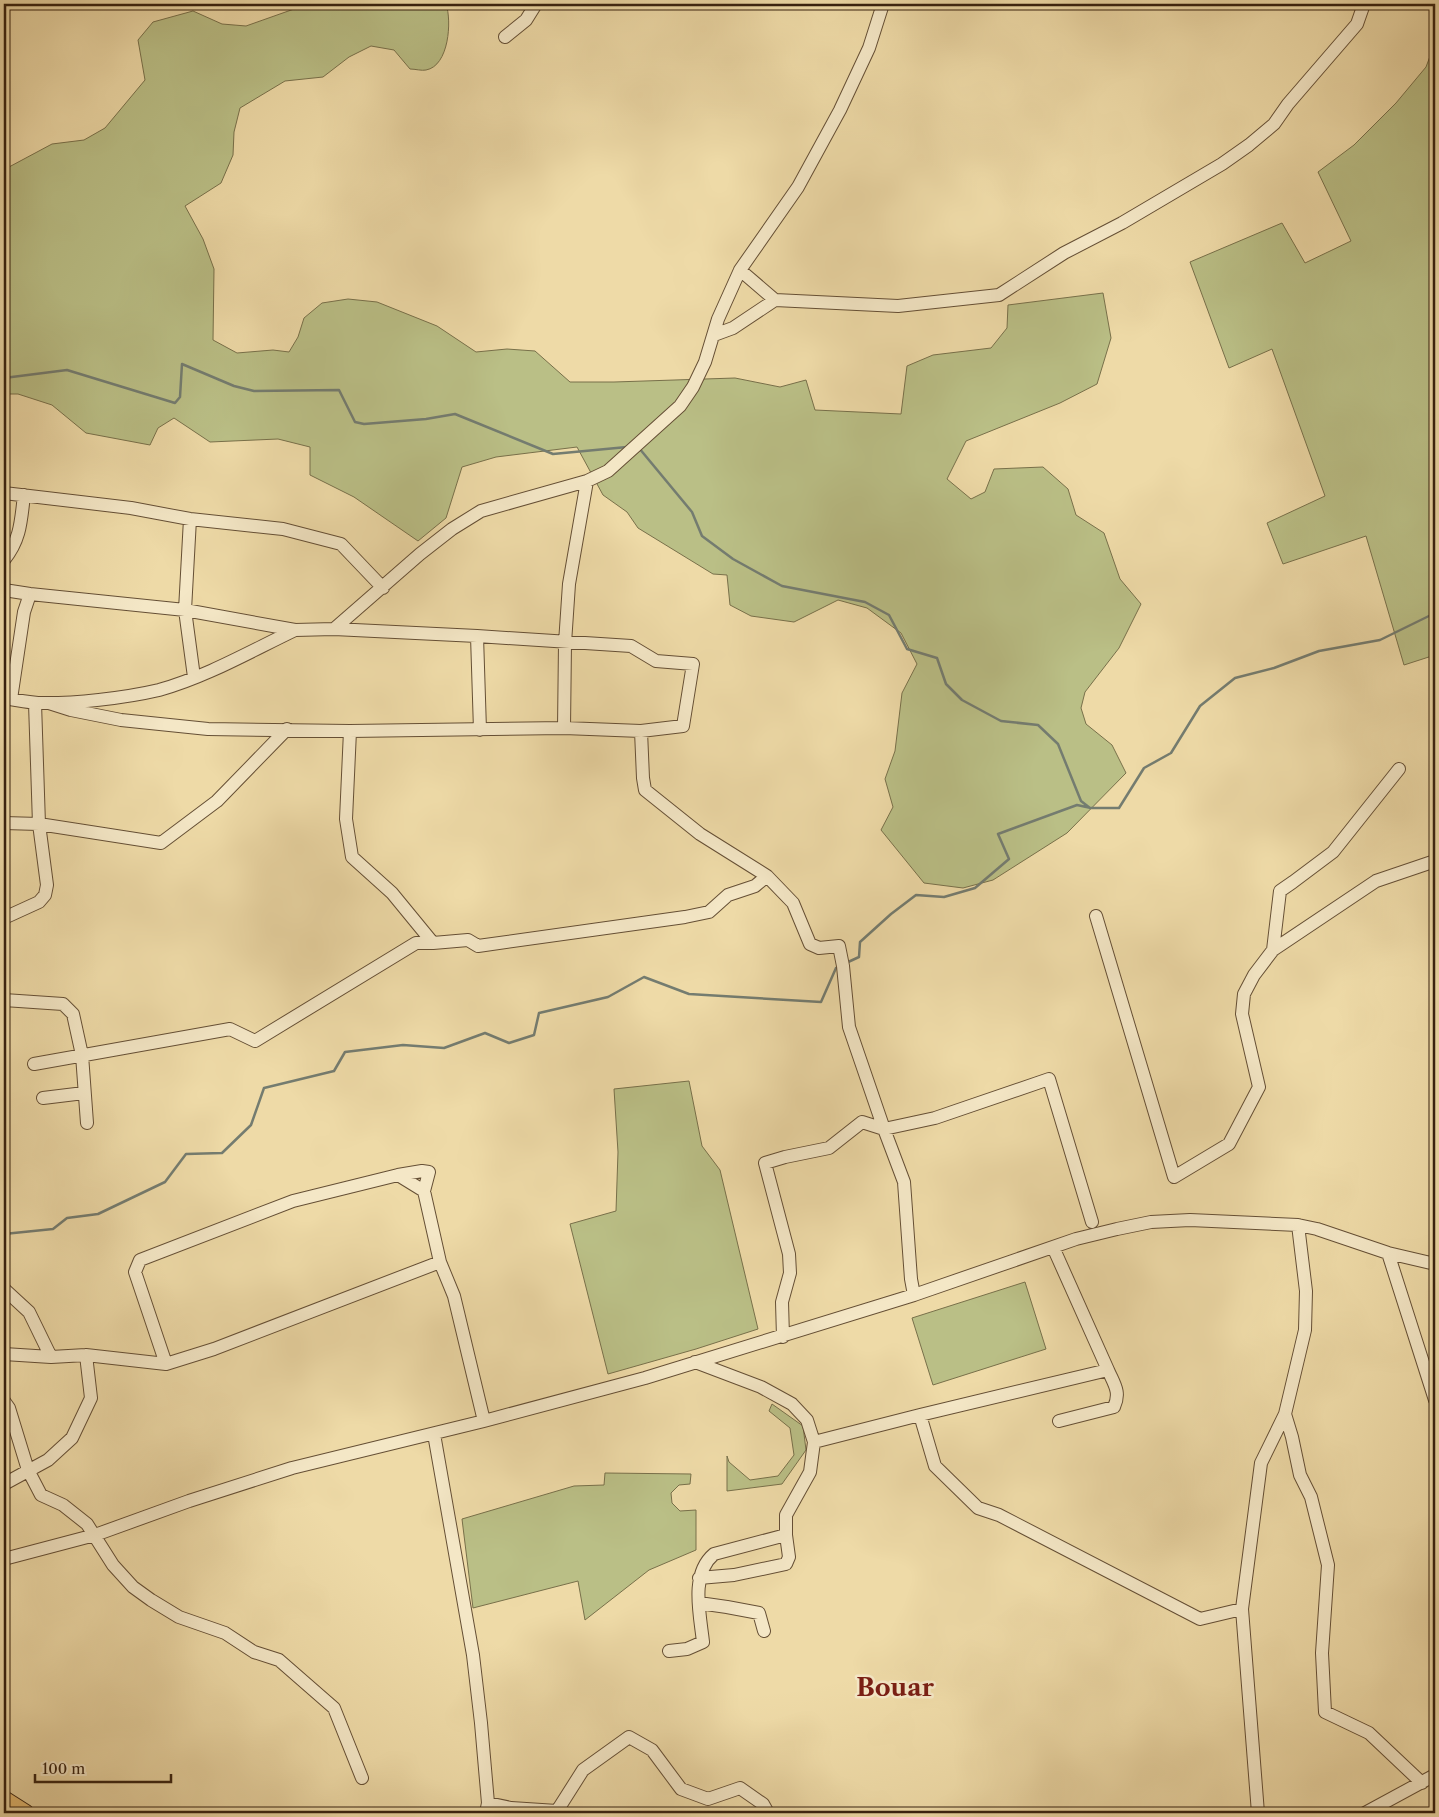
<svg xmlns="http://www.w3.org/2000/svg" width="1439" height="1817" viewBox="0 0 1439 1817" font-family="'Libre Caslon Text',serif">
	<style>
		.green { fill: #babf86; stroke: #78704a }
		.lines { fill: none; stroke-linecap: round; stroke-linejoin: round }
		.stream { stroke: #747c70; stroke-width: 2.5 }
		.minor-casing { stroke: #654f35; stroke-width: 14 }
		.major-casing { stroke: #37210f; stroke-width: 18 }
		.minor { stroke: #f4e7c6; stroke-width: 12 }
		.major { stroke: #e7bd74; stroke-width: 16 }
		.labels { text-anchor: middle; stroke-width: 5; stroke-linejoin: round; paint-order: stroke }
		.town-label { font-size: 25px; font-weight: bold; fill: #7a1f14; stroke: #f4e7c6 }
	</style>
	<rect width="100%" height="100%" fill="#eedaa7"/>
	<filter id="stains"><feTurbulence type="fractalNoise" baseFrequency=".004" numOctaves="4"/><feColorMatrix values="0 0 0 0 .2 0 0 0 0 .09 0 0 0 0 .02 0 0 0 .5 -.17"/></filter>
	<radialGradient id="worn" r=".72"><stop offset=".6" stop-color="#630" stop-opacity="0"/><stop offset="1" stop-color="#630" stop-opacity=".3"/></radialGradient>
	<path class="green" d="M299,4H446C452,21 449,66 426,70C422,71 415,69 410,69L394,50L371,46L349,57L323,77L285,81L240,108L234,132L233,155L221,183L185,206L203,239L214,269L213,340L237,353L273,350L289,352L298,337L304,318L322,303L348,299L377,302L437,326L476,352L507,349L535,351L570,382H614L735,378L780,387L806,380L815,410L901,414L907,366L933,355L991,348L1007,328L1008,305L1103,293L1111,338L1097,384L1060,403L966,441L947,479L971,499L985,492L994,469L1043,467L1068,489L1076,515L1104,533L1120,579L1141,604L1119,648L1085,692L1081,708L1086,724L1112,745L1126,773L1067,833L993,880L963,888L924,883L881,830L893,807L885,779L895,751L902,693L917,664L901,633L867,608L838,600L794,622L751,616L730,605L727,575L713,574L638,528L627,512L603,495L577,447L496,457L462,467L446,518L418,541L354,497L310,475V447L278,439L210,442L174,418L158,428L150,445L86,433L52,405L18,394H4V162L9,167L52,144L84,140L105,128L145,80L138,40L153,22L193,11L222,24L246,26L294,9Z
		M1435,43V655L1404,665L1366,536L1283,564L1267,523L1325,496L1272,349L1229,368L1190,262L1282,223L1305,263L1351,241L1318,172L1354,145L1396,103L1426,67Z
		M689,1081L702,1146L720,1170L758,1329L696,1349L608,1374L570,1224L616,1211L618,1152L614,1089Z
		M1025,1282L1046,1349L933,1385L912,1318Z
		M772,1404L803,1426L806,1450L782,1484L727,1491V1456L729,1462L750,1480L778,1476L794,1455L790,1428L769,1411Z
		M605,1473L691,1474L690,1484L679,1485L671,1493L672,1503L680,1511L696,1510V1550L649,1570L585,1620L578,1581L473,1608L462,1519L574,1486L604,1485Z"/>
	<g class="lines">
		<path class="stream" d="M4,378L67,370L175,403L180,397L182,364L234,386L254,391L339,390L355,422L364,424L426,419L455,414L553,454L627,447
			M639,448L692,512L702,536L733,559L782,586L865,602L889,615L907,649L937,658L946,684L962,700L1001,721L1038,725L1058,744L1081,801L1090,808
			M846,963L859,957L860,942L891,914L916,895L944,897L975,888L1009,859L998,834L1077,805L1091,808H1119L1144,768L1171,753L1200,706L1235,678L1274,668L1319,651L1380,640L1435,613
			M4,1234L53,1229L67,1218L98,1214L165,1182L186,1154L222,1153L251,1125L264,1088L334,1071L345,1052L403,1045L444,1048L485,1033L509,1043L534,1035L539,1013L608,997L644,977L689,994L821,1002L836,968L839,967"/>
		<defs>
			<path id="minor" d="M505,37L526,20L536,4
				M740,270L775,300L898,306L999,295L1064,253L1122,223L1222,164L1249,145L1274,124L1288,104L1357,24L1364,4
				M714,335L733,328L775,300
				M4,493L131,508L190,519L283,529L341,544L383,588
				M190,519L185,610L194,677
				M4,560C21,539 21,520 24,495
				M4,590L30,594L185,610L295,630L334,629L420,554L452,529L481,511L587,481L608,471L680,406L693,387L705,362L718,319L740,270L798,187L840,110L869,48L883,4
				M477,636L480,730
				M4,698C15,700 26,702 38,703C73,704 125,698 159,690C206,677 251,651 295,630
				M11,699L24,612L30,594
				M49,703L71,710L121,720L208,729L350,731L564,728L641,731L683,726L693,664L656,661L631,646L477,636L334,629
				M564,728L565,643L569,584L587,481
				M350,731L346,819L352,857L392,893L433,943
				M641,731L643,778L645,790L700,834L767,876L793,903L810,944L819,948L839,946L843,966L849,1027L884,1129L904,1182L911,1279L914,1295
				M4,823L39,824L161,843L217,801L287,729
				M1096,916L1174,1177L1229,1144L1259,1087L1242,1014L1244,994L1254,975L1273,950L1280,891L1293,882L1333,852L1399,769
				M4,918L39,902L45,895L47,885L39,824L35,703
				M1273,950L1376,881L1435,861
				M4,1000L63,1004L73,1014L82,1055L87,1123
				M34,1064L230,1029L255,1041L416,943H433L468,940L478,946L685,917L709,912L728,895L755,886L767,876
				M43,1098L84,1093
				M398,1175L422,1171L429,1172L424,1191
				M1388,1253L1435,1400
				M4,1289L29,1312L51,1357
				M783,1337L782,1302L790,1273L789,1254L765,1163L785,1157L829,1148L862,1122L884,1129L935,1118L1049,1079L1092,1222
				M4,1354L51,1357L86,1355L166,1364L214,1349L440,1262L454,1296L484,1421
				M166,1364L135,1272L140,1260L293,1201L398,1175L424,1191L440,1262
				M4,1401L9,1408L28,1470L41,1495L63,1505L87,1524L113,1565L133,1587L151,1600L179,1617L225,1633L254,1652L279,1660L334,1708L362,1778
				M1285,1414L1292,1437L1300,1475L1311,1497L1328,1565L1322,1653L1325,1712L1369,1733L1422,1783
				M920,1415L935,1466L978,1508L999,1515L1200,1619L1242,1609
				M1059,1421L1114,1407C1121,1392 1114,1384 1108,1370
				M434,1434L473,1655L481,1723L488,1803L486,1813
				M814,1442L920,1415L1108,1370L1053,1247
				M4,1484L48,1460L72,1438L91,1398L86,1355
				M4,1559L95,1535L189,1501L292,1468L484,1421L645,1378L914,1295L1076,1239L1117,1229L1151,1222L1190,1220L1298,1225L1317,1229L1388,1253L1435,1264
				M699,1578L734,1575L786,1564L789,1557L786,1535
				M699,1603L727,1607L759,1613L764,1631
				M669,1651L687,1649L703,1642C700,1614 690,1574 714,1554L786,1535V1515L810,1472L814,1442L807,1420L792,1404L761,1387L695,1362
				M488,1803L511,1808L557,1811L583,1770L629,1737L652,1750L681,1789L708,1799L740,1788L763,1804L768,1813
				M1258,1813L1242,1609L1261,1463L1285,1414L1305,1330L1306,1291L1298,1225
				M1365,1813L1435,1775"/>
			<path id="major" d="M4,1799L26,1813"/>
		</defs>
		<use href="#minor" class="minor-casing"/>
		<use href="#major" class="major-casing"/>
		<use href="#minor" class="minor"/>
		<use href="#major" class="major"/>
	</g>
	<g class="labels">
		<g class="town-label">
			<text x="895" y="1696">Bouar</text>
		</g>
	</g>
	<rect width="1439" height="1817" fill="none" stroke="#eedaa7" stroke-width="20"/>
	<rect x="5" y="5" width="1429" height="1807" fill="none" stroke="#37210f" stroke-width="2.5"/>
	<rect x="10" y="10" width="1419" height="1797" fill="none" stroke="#37210f"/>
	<path d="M35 1774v8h136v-8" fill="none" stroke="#37210f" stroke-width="2.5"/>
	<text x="42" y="1774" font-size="15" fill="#37210f" stroke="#f4e7c6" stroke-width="4" paint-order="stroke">100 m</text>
	<rect width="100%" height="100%" filter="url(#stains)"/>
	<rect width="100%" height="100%" fill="url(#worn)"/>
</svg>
